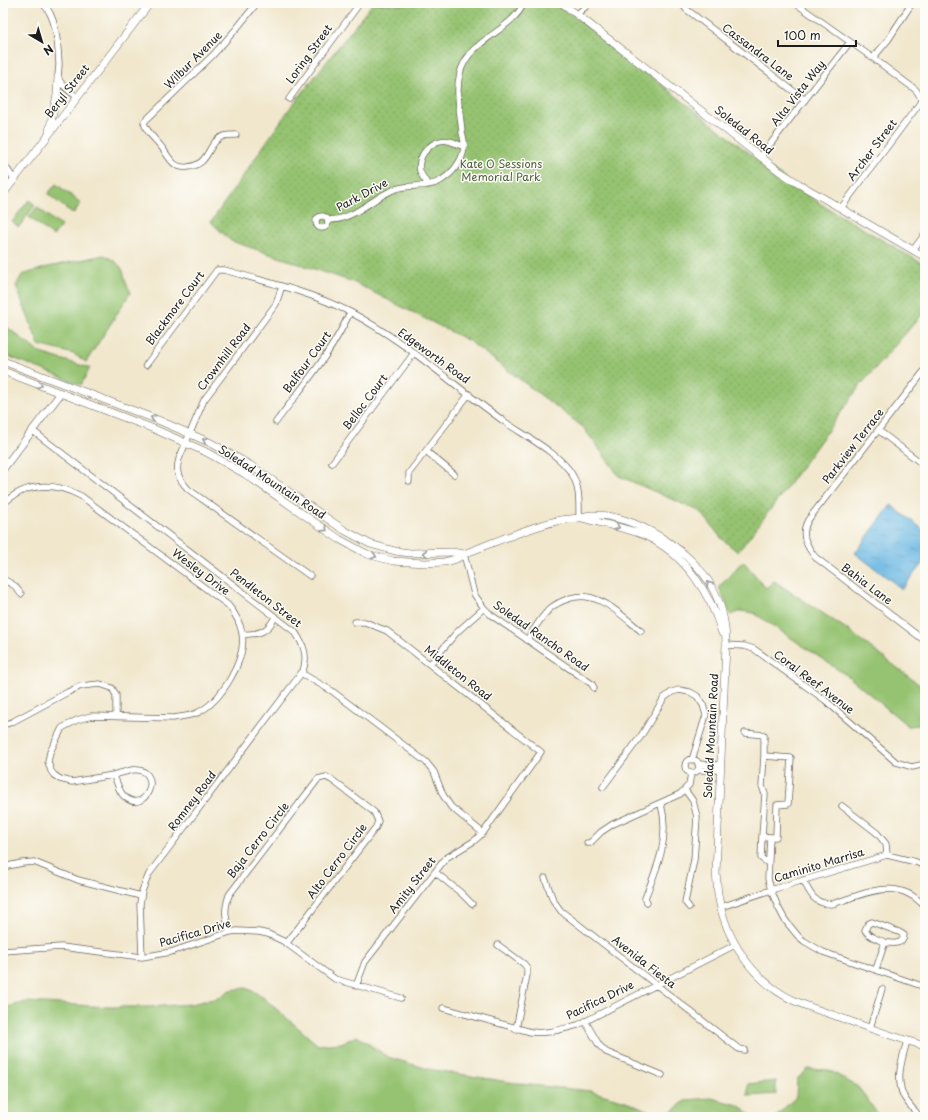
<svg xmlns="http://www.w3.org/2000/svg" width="928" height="1120" viewBox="0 0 928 1120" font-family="'Playpen Sans',sans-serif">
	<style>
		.green { fill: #95c371; stroke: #587046 }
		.park { fill: url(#park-dots); stroke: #587046 }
		.water { fill: url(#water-ripples); stroke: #426a80 }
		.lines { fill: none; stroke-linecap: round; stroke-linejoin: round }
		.street-casing { stroke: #67635a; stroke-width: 7 }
		.secondary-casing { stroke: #67635a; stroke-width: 8 }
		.street { stroke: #fff; stroke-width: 5.5 }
		.secondary { stroke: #fff; stroke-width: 7 }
		.oneway { stroke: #999 }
		.labels { text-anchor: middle; stroke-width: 3; stroke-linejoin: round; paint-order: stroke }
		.street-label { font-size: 11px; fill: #1c1c1c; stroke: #fdfcf7 }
		.park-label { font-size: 11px; fill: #4c5f3e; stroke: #fdfcf7 }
	</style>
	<defs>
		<pattern id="park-dots" width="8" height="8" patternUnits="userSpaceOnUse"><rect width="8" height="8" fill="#95c371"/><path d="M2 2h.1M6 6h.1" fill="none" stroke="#80a761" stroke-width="1.8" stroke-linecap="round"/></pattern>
		<pattern id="water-ripples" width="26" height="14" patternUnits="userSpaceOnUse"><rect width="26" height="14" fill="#69b7e3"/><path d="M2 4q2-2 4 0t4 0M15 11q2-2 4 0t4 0" fill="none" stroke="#5694b7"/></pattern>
	</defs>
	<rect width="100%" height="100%" fill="#fdfcf7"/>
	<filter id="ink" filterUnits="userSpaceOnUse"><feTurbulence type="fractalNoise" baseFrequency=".025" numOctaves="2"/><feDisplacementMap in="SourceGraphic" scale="8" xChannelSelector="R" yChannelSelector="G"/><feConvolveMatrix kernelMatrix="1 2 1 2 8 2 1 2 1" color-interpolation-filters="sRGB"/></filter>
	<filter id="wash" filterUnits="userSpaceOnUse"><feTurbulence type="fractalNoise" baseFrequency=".012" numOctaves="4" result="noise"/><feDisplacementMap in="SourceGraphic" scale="16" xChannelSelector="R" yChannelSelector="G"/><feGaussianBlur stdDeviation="0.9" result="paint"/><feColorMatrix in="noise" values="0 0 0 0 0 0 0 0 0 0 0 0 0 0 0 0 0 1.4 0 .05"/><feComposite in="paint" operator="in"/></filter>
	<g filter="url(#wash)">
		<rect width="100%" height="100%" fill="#f1e7cd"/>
		<path class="green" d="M56,184L81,203L73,214L48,194Z
			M29,200L35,205L19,227L12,222Z
			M37,207L61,226L53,236L29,217Z
			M104,255C111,259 120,263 123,271C126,281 125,283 131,292L86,362L74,354L39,345L16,286L22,275L48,267Z
			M3,324L40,353L90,368L81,385L3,354Z
			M743,561L766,588L774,581L845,628L925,689V720L920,725L908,726L849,677L754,613L741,611L731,615L719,587Z
			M246,988L259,994L318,1045L341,1043L357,1036L388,1057L428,1069L521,1084L590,1091L626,1101L656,1114L673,1111L686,1100L711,1098L738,1105L754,1117H3V1008L27,1002L108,1007H149L191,1004L218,998L230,990Z
			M808,1069L829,1070L858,1087L880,1117H775L796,1097L797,1079Z
			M776,1081V1094L748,1096V1084Z"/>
		<path class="park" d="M373,3L401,5L409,3H551L572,15L761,162L819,203L925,265V311L859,387L785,490L738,552L722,539L701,512L619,476L583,427L469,341L353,282L231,241L211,222L290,108Z"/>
		<path class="water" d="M891,505L925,531V560L902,589L855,553Z"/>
	</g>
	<g filter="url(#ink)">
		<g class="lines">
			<defs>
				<path id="street" d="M42,3C57,15 58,46 59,64C59,68 58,73 58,77C60,85 71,92 77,97
					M681,3L686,9L805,100
					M795,3L873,58L916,90L921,98L920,103L841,208
					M577,14L590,3
					M873,58L888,40L912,3
					M289,99L360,3
					M236,135C232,135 227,135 224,136C206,142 212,164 188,167C174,169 170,159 163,149C157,140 146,133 144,122L213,55L237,28L257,3
					M761,156L850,42
					M3,163L14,179
					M428,185C426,181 421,175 420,171C416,155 434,137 449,141C454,142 459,145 464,147
					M316 222a6 6 0 1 1 12 0a6 6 0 1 1-12 0Z
					M328,220C352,221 371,199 393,190C408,183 426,189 440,181C452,174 463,161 464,147C465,142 463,137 462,132C460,109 453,84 464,63C477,38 513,28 524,3
					M913,250L925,234
					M282,286L276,304L204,400L179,459C175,473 179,479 188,489L310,576
					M146,365L217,270H224C267,282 310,292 350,312C407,342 454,386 505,422C525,436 562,455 573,476C580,489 579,504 579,518
					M925,370L808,520C800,534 806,545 815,557L925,641
					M276,422C302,387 332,353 350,312
					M878,430L925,466
					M33,431L295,632C304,645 308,656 303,671L149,874L142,891L140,904L142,957
					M426,451L454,474
					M332,463L414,353
					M409,481V473L469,394
					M3,504C26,482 54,482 81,496L228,605C234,612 240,623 242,633C247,659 221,702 197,713C189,716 181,717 173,718L91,716L77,720L62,728L50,752L48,762L51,771L54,775L60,779L72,782L113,775
					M464,554L474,594L484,608L491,615L592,684L594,688
					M3,579L15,586L21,594
					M355,622H365L387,631L541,752L483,833L474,841L446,858L435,872L365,962L356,986
					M242,634C258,635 268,632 275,617
					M527,640C533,631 538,622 545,614C550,607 557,603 565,600C595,587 619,613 641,631
					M726,645L744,646L754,649L825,700L896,762L912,767L925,764
					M430,664L457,632L484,608
					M301,673L332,691L426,762L434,772L443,795L451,807L483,833
					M3,725L12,722L68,692L81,686L100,684L112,688L116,695V716
					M745,733L764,735V756L762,786L765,794L762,836L770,837L768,879L771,890L778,907L785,920L798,936L804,941L823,952L925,987
					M764,756L791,758L788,804L777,805L776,837H770
					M685 766a7 7 0 1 1 14 0a7 7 0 1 1-14 0Z
					M698,764L720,765
					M132,770C165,767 147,816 125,797C118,792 118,782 113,775Z
					M698,770H720
					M603,787L641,736L664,698L672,692L679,690L690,692L697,696L703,705L706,715L692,760
					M685,790L693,801L697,817L694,860L685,902L689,907
					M842,806L877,833L886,844L887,855
					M762,836L761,858L768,863
					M587,843H590L601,832L613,824L680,794L689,785L691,773
					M3,867L22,863L34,862L78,880L141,896
					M435,872L461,893L472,904
					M545,878L553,900L561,911L739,1049L744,1050
					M803,880C811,895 814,904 832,904C865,894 898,875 925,907
					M647,902L645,898C658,866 670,838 661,804
					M721,907L771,890L887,855L916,862L925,866
					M872,922L899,932L904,935C903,952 869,939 865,930L868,924Z
					M230,932C225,916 224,910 229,895L318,779L326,777L332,780L374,812L378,821L376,827L286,944
					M498,945L524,964L527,968V975L516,1029
					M3,951L61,947L142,957L171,952L230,932L237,931L259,932L268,934L283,941L335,979L401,998
					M876,969L885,942
					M443,1008L531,1032C548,1034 562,1029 578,1025L735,945
					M585,1021L599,1045L606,1052L662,1075
					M870,1028L882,989
					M907,1041C902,1059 895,1079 904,1097C908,1104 915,1111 920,1117"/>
				<path id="secondary" d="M562,3L779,171L799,184L925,257
					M49,131L57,95L58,77
					M3,194L150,3
					M3,361L158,420L211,443L250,465L344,530L370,544L395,551L410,553L452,552L464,554
					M3,371L154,429L206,452L245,474L339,539L367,554L393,561L425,563L444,562L456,559L464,554C495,542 529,527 561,520C567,519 573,519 579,518C583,517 587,515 591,515C633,513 693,551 712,587C722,605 726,625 726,645L716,873C717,880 717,887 718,894C725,939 753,982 795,1001C810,1008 826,1012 841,1018C869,1028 897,1038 925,1046
					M3,469L61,393
					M582,518C602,524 624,527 644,535C684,553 710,592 722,633"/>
			</defs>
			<use href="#street" class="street-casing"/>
			<use href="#secondary" class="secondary-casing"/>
			<use href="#street" class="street"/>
			<use href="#secondary" class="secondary"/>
		</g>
		<defs><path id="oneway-chevron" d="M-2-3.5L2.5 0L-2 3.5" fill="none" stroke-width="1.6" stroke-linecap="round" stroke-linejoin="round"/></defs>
		<g class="oneway">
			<use href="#oneway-chevron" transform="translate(40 385) rotate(20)"/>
			<use href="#oneway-chevron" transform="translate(153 418) rotate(-160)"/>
			<use href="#oneway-chevron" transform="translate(205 440) rotate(-155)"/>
			<use href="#oneway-chevron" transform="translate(617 527) rotate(15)"/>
			<use href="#oneway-chevron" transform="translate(325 529) rotate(34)"/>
			<use href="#oneway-chevron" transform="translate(425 553) rotate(179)"/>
			<use href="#oneway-chevron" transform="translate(374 556) rotate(17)"/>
			<use href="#oneway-chevron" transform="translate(709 584) rotate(-123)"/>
		</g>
	</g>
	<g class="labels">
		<g class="street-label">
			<text transform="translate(758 52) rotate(37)" y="4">Cassandra Lane</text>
			<text transform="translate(309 54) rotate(-54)" y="4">Loring Street</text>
			<text transform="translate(193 60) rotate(-45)" y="4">Wilbur Avenue</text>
			<text transform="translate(67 91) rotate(-52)" y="4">Beryl Street</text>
			<text transform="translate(798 93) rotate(-52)" y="4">Alta Vista Way</text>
			<text transform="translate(744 130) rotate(38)" y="4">Soledad Road</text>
			<text transform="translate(872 150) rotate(-53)" y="4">Archer Street</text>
			<text transform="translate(362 195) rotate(-28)" y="4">Park Drive</text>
			<text transform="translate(175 308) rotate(-53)" y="4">Blackmore Court</text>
			<text transform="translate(434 356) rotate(36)" y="4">Edgeworth Road</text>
			<text transform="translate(224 357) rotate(-53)" y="4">Crownhill Road</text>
			<text transform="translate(307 362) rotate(-54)" y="4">Balfour Court</text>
			<text transform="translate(365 402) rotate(-53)" y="4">Belloc Court</text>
			<text transform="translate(853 446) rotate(-52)" y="4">Parkview Terrace</text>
			<text transform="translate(272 482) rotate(33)" y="4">Soledad Mountain Road</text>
			<text transform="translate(201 572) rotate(37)" y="4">Wesley Drive</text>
			<text transform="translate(867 584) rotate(37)" y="4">Bahia Lane</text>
			<text transform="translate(266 598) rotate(38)" y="4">Pendleton Street</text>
			<text transform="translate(541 636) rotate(35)" y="4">Soledad Rancho Road</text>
			<text transform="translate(458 673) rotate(38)" y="4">Middleton Road</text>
			<text transform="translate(814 682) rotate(37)" y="4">Coral Reef Avenue</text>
			<text transform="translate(711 736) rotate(-87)" y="4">Soledad Mountain Road</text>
			<text transform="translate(192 801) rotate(-53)" y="4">Romney Road</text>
			<text transform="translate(258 840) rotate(-52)" y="4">Baja Cerro Circle</text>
			<text transform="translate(337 861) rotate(-53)" y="4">Alto Cerro Circle</text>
			<text transform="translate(819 865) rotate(-17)" y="4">Caminito Marrisa</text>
			<text transform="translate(412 885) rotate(-52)" y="4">Amity Street</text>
			<text transform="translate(195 933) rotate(-16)" y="4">Pacifica Drive</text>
			<text transform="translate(644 962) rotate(38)" y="4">Avenida Fiesta</text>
			<text transform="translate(600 1000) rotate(-26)" y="4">Pacifica Drive</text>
		</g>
		<g class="park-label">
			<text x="501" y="168">Kate O Sessions<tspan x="501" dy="13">Memorial Park</tspan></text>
		</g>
	</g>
	<rect width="928" height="1120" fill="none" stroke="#fdfcf7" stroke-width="16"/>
	<g transform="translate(42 42) rotate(142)" stroke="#fdfcf7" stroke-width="3" paint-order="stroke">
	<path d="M0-3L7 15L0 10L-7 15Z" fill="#1c1c1c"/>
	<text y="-6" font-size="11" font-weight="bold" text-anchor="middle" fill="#1c1c1c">N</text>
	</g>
	<path d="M778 40v6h78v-6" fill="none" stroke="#1c1c1c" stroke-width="2"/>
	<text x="784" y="40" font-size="12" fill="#1c1c1c" stroke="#fdfcf7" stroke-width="3" paint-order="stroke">100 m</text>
</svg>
